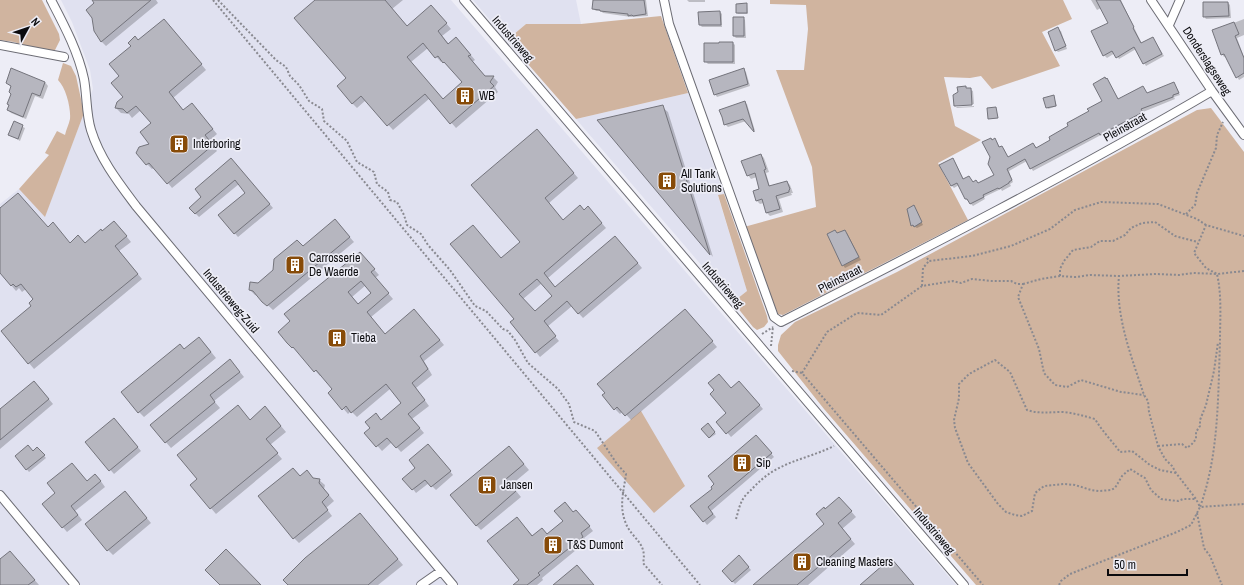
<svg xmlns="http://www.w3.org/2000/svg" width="1244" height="585" viewBox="0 0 1244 585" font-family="'Archivo Narrow',sans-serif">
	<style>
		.built { fill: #e0e1f0 }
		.green { fill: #d0b49f }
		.shadow { fill: #0003; fill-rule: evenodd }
		.building { fill: #b6b6bf; stroke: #74747c; fill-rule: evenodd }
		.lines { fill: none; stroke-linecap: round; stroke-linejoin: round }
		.street-casing { stroke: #6c6c74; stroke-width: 10 }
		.path { stroke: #898990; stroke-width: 2; stroke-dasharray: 2 2; stroke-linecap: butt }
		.street { stroke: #fff; stroke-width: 8 }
		.labels { text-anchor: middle; stroke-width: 3.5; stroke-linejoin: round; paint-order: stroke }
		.street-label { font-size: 12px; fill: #0b0b0e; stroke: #ededf6 }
		.poi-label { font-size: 12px; fill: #0b0b0e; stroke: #ededf6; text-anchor: start }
	</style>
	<rect width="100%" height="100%" fill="#ededf6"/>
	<path class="built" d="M61,0H451L956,585H0V204L19,189L45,216L93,89L90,70L72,22Z
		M473,0H576L581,24H526L507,40Z
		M688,93L724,194L718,196L747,291L733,302L576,119Z"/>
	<path class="green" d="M0,0H42L59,34L60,40L55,50L46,52L14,42L0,40Z
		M770,0H1063L1072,19L1042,32L1060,66L992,89L981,76L970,78L944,77L955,126L981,140L938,163L968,220L783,315L778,314L744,227L816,207L812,167L776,70H804L808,29L806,5L770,4Z
		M661,16L688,93L576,119L507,40L526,24H581Z
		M63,63L71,66L76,76L84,113L45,217L19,189L49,155L45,153L57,131L65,135C66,130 69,124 70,119C71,108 66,88 58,80Z
		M1211,108L1244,152V585H976L824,409L778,351V345L781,335L795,322L897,272L1197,110Z
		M724,194L767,316L768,322L764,327L757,330L753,327L733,302L747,291L718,195Z
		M641,411L685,486L654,513L597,448Z"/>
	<path class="shadow" d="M95,0H156L158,3L106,46L101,41Z
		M316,0H403L392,9L408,27L436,11L451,29L442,36L449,44L461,43L475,60L472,62L486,77H493L498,82L495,87L498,92L456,128L430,98L393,130L366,100L357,108L352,103L347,78ZM428,48L441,62L443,60L464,82L443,100L411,62Z
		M606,0H646L648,16L631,17L603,13L601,11H596L594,9Z
		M687,0H705V2H689Z
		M1091,0H1121L1142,44L1153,38L1164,56L1146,66L1136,49L1119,59L1115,53L1107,58L1104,55L1109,23L1101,8L1097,10Z
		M1228,3L1230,5L1231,18L1206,19L1204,16Z
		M747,4L748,14H738L737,13Z
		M720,12L722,14V27H702L700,25Z
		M743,18L745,20L746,38H736L734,36Z
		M1244,19V35L1237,38L1244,57V77L1239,80L1226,56L1224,57L1222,54L1213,31Z
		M169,25L206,70L173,98L184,111L196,109L217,134L209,141L217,151L172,188L155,167L152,169L147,164L151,145L152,123L141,110L132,118L129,114L121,113L116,108L124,97L120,76L139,41Z
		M1058,29L1061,31L1067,49L1058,52L1056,50Z
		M733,43L735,45V64H708L705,61Z
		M744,70L746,72L750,86L717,97L715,94Z
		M1107,79L1119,100L1147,94L1174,83L1180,95L1174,97L1175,99L1143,112L1144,115L1103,137L1101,135L1033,171L1027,161L1009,171L1013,182L1010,184L1011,186L1002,191L1001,189L984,197L985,199L973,206L966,199L959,185L954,188L952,186L941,165L955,162L964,180L969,177L973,183L976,181L979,184L995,175L991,157L992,141L995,139L997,142L1000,148L1002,147L1004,149L1008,158L1033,144L1037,148L1051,140L1104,101Z
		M45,82L48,86L43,99L35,96L26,119L11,113L8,110L12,87L7,83Z
		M965,87L973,91L974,104L956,105V107L955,106Z
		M1054,97L1057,106L1048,109L1044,98Z
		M744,102L747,104L755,131L746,121L728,127L725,124Z
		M974,106V107L957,108L956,107Z
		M662,107L668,112L713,257L599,121Z
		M14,123L25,128L20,141L9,134Z
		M541,135L578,178L549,203L563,221L584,211L592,212L606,228L548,278L556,288L620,242L642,268L583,318L572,306L547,327L559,341L540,357L536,352L515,319L502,259L521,242ZM542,283L553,296L535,312L523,299Z
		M761,155L764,158L769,172L766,173L770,187L787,182L790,185L793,193H791L792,195L779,199L783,212L770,216L767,213L764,203L760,204L757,201L761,190L757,177L751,179L748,175Z
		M235,163L273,208L238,237L219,215L246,193L239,184L199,217L195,213Z
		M914,207L923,225L917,228L912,225Z
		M0,209L48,228L70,244H85L102,232L119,227L131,242L119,251L142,279L34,369L2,331L33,306L35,299L26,289L22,292L19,288L16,291L0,272Z
		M340,226L354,242L273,310L258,296L255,295L250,290L303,247Z
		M837,233H847L861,260L845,268L843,265Z
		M364,258L379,275L375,278L393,299L371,317L385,335L419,315L444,345L424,361L432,375L416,388L429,406L412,419L424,433L401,452L392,442L382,451L366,433L402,403L390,389L357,417L351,411L348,414L330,393L334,389L321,375L320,376L298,351V352L288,343ZM366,285L373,293L358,305L352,297Z
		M690,315L717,347L631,420L623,411L620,414L615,409Z
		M204,343L216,358L144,417L139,412L180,345L185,350Z
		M235,366L244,377L214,401L220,408L171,448L151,425Z
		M743,386L763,409L731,437L718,422L727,413L715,390L731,389Z
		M39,387L53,404L0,449V410Z
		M270,413L286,432L270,445L282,459L216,514L191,485L198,479L250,420Z
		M118,423L141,451L114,474L86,442Z
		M708,425L716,434L710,438L703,429Z
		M760,440L774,457L711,511L716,517L707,525L704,521L714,489Z
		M37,448L46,458L29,472L16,456L33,452Z
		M432,449L453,475L436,490L429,483L416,493L413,489L416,468Z
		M514,452L529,470L511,485L521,497L481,530L476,525Z
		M307,471L314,479L319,480L325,485L324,489L334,501L326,508L332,516L299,543L294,538L300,477Z
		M100,480L105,487L75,511L82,520L67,532L43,504L87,482Z
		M125,492L151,523L113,555L108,550Z
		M844,503L856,517L842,529L855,544L808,585H754L825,524V510Z
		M574,513L581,516L593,531L584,538L587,541L542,578L543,580L537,585H523L521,523L533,536L547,535Z
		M365,520L403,565L378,585H289Z
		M15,557L39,585H0V560Z
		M741,558L751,570L735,584L723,571Z"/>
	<path class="building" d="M92,0H151L101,42L94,31L92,18L86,10L94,3Z
		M315,0H385L407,26L431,5L447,23L438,31L448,44L456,37L471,55L468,56L485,76H494L490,82L494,86L450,124L425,94L387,126L361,96L352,104L337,86L346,78L294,18ZM423,43L435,58L438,56L443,63L444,62L462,82L443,99L407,57Z
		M593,0H644L646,14L633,16L632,15L628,16V14L600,11V10L592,9Z
		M1096,0H1120L1134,27L1133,28L1141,43L1153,37L1162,54L1143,64L1134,47L1116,58L1112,51L1103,56L1091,31L1108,23Z
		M1203,2H1228L1229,16L1203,17Z
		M747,3V13H736V4Z
		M720,11L721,25H699L698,12Z
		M733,17H744V36H733Z
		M164,19L202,64L169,92L183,110L192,103L213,129L205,135L213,145L167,184L149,163L146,165L136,153L139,147L149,144L140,132L151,123L136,106L127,113L123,109L115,108L117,102L123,97L111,83L119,76L109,64L131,46L128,43L135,36L138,40Z
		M1234,22L1239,34L1235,36L1244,58V73L1236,78L1224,54L1221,55L1212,30Z
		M1058,27L1066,46L1055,51L1048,32Z
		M719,42H733V62H704V43H719Z
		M11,68L45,82L40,96L32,93L23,117L7,110L9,105L7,104L11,94L9,92L11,86L6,83Z
		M744,68L748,84L714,95L709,80Z
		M1105,77L1106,79L1107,78L1118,99L1143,86L1147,93L1174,82L1179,93L1173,95V97L1141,109L1143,112L1100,135L1099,133L1030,169L1025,159L1007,169L1012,180L1009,182V183L999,189L998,188L983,195L984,197L970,204L967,199H965L957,183L951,186L939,165L953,158L963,179L969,176L973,182L976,180L978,183L994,175L988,164L990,157L982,142L991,138L992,140L995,138L999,147L1002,146L1008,157L1033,143L1036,148L1050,140L1049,137L1068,126L1067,123L1089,111L1087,109L1102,101L1093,84Z
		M966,86V88H971L972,105L954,106L953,95L958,92L957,87Z
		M1054,95L1056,106L1046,108L1043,98Z
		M745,101L754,131V132L743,119L724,125L722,117L719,110Z
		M663,105L710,255L597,120Z
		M996,107L998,118L988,119L987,108Z
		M14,121L23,125L18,139L8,135Z
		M537,129L574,173L545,198L563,220L580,205L584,210L588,206L602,223L544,273L555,287L615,236L638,263L578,314L567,301L544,321L556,336L535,353L510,322L514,319L450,244L473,225L501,258L520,242L471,185ZM537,279L552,296L535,311L519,294Z
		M761,154L766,169L764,170L769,186L787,181L790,189L789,190V192L776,196L780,209L766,213L762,199L756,201L753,191L759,189L755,173L747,176L741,161Z
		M231,158L270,204L234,234L218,215L245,193L235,180L195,214L189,208L201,197L195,189Z
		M18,193L48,227L53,222L70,243L78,235L85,243L101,229L102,231L114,221L127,236L115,246L138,274L28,364L1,331L31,306L29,303L33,299L21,284L16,287L13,284L11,286L0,273V208Z
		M914,205L922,222L914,227L913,225L911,226L907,209Z
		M335,219L350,237L267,306L262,302L253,291L249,290L250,282L258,283L273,270L274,259L297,240L303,246Z
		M835,230L837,233L845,230L859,257L842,266L827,234Z
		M360,252L375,269L371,272L389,293L367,312L385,334L414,309L440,340L420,356L428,369L412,383L425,400L408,414L420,428L396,448L387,438L376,447L364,433L370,428L365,422L376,413L381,420L401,403L386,384L351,413L346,406L342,410L328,393L332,389L316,370L314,372L293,347L292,348L287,343L278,332L290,321L284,314ZM361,281L371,293L358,304L348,292Z
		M685,309L713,341L625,416L617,407L614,410L602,395L605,393L597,384Z
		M199,337L211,352L138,413L121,392L180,344L184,349Z
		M230,359L240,372L210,395L215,402L165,443L150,425Z
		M719,374L731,388L739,381L760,405L726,434L716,422L726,413L710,394L714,390L708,383Z
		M34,381L49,399L0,440V409Z
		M238,405L250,420L265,406L281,426L266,439L278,453L210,509L190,485L197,479L177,455Z
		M114,418L138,447L109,471L85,442Z
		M708,423L715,432L709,438L701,429Z
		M756,435L772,453L708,507L713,514L703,522L690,506L712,489L711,487L714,484L708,476Z
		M428,444L451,471L431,487L425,480L412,490L402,479L415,468L409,460Z
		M28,445L33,451L37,447L45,455L26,470L15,456Z
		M509,446L524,464L506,479L516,491L476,526L450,495Z
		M72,463L87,481L95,474L101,481L71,506L78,515L62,528L42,504L55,493L47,483Z
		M293,468L300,476L307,470L313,478L320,479L319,483L329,495L322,502L328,510L293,539L258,496Z
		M125,491L147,518L107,551L85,524Z
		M839,497L852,511L838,523L851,539L797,585H753L824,524L816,514L824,507L825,509Z
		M565,502L573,512L576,510L590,526L581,533L583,537L538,573L540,575L527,585H513L519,580L487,541L517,517L532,536L542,528L547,534L563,521L554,511Z
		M360,513L398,559L368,585H288L283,580L305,558Z
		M226,549L261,585H220L205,570Z
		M10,551L35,580L28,585H0V559Z
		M739,555L749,567L732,582L722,571Z
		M891,558L914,585H860Z
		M577,565L594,585H553Z"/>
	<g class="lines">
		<defs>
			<path id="street" d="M51,0C64,25 78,51 84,79C87,95 86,114 91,130C100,159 118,182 136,206L453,585
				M464,0L964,585
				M664,0L669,24L774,317L781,322C926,248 1071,174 1212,91
				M1151,0L1212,91L1244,135
				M1169,25L1180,0
				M0,45L64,57
				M0,495L75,585
				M421,585L441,571"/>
		</defs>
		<use href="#street" class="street-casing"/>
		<path class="path" d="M213,0L700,585
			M218,0L276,60L286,67L290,76L299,85L309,101L322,109L324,121L347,141L357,162L374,172L377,184L388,192L390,200L397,202L404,215L407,225L421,234L428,245L450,270L475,306L486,311L503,329L508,331L515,340L528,363L558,389L569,404L574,422L595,431L617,464L626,474C624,490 619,505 625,521C630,538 648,542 643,563L662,585
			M1186,214L1195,205L1197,193L1216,148L1217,135L1223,122
			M927,258L929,261L972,256L1011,246L1050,229L1075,210L1101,202L1158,204L1197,219L1206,225
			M1244,271L1217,274C1222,296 1220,319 1220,341C1218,396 1219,455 1200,507L1244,504
			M1060,276V269L1064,261L1073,250L1091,247L1100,241H1113L1125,235L1131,228L1142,223L1155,222L1175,236L1198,242
			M1023,284L1041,279L1060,276L1076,277L1090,275L1119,276
			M922,286L923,268L929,261
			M762,334L773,327
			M771,346L773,326
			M792,371L802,373L983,585
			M802,373L827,332L857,313L881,315L922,286L953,281L961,283L972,279L992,281H1011L1017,284H1023L1018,297L1039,349L1044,373L1055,385L1067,387L1081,380L1121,392L1144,395
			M1158,446L1182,444L1187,448L1192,444L1196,439V432L1200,426V420L1206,405L1214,371L1218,342
			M1176,473L1160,470L1150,465L1132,451L1120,452C1112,441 1102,431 1095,419C1084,416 1074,413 1063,412C1050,412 1039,414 1027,410L1010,372L995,360L969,374L959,384V398L954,420L955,428L968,463L998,504L1006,512L1015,515L1022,516L1032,511L1035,493L1044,486L1064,484L1075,485L1091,490L1099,491L1111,490L1115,488L1122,476L1130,469L1145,478L1151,490L1161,499L1178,501L1183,499H1196
			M1197,513L1204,548L1210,556L1222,585
			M736,519C738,513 739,506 742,501C744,496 749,492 752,489C777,461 803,461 834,446
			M1059,585L1061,581L1070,574L1177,532L1191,525L1200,507L1196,499L1176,473L1172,466L1165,459L1158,446L1149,412L1148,401L1144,395C1132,358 1115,316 1119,276L1156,274L1179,275L1193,273L1217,274L1206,268L1194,253L1206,225L1244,236"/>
		<use href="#street" class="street"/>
	</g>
	<defs>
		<symbol id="building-square" viewBox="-11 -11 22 22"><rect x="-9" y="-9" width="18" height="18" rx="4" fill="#874b08" stroke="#ededf6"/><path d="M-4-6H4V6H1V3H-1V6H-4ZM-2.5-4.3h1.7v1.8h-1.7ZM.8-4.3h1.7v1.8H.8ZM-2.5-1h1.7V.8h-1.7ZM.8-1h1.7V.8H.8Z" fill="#fff"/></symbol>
	</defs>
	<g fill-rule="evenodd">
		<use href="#building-square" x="454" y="85" width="22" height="22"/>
		<use href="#building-square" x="168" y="133" width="22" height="22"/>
		<use href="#building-square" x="656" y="170" width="22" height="22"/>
		<use href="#building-square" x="284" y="254" width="22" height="22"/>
		<use href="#building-square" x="326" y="327" width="22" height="22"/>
		<use href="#building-square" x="731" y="452" width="22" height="22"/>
		<use href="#building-square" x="476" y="474" width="22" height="22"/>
		<use href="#building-square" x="542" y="534" width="22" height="22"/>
		<use href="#building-square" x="791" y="551" width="22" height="22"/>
	</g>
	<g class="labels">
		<g class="street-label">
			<text transform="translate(513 39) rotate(49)" y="4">Industrieweg</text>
			<text transform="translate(1207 61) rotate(57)" y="4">Donderslagseweg</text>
			<text transform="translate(1125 127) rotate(-29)" y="4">Pleinstraat</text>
			<text transform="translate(840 279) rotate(-27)" y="4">Pleinstraat</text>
			<text transform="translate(723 285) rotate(49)" y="4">Industrieweg</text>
			<text transform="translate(231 301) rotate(50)" y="4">Industrieweg-Zuid</text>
			<text transform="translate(934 531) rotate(50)" y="4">Industrieweg</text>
		</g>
		<g class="poi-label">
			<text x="479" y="100">WB</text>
			<text x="193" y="148">Interboring</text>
			<text x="681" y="178">All Tank<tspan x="681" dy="14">Solutions</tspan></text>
			<text x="309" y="262">Carrosserie<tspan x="309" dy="14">De Waerde</tspan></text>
			<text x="351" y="342">Tieba</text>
			<text x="756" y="467">Sip</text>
			<text x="501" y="489">Jansen</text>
			<text x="567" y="549">T&amp;S Dumont</text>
			<text x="816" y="566">Cleaning Masters</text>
		</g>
	</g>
	<g transform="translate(28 28) rotate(50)" stroke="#ededf6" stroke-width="3" paint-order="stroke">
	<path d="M0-3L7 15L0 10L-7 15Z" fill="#0b0b0e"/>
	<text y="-6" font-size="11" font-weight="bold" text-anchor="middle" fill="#0b0b0e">N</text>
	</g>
	<path d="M1108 569v6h79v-6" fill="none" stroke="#0b0b0e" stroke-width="2"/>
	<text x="1114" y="569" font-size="12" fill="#0b0b0e" stroke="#ededf6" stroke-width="3" paint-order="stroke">50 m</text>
</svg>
